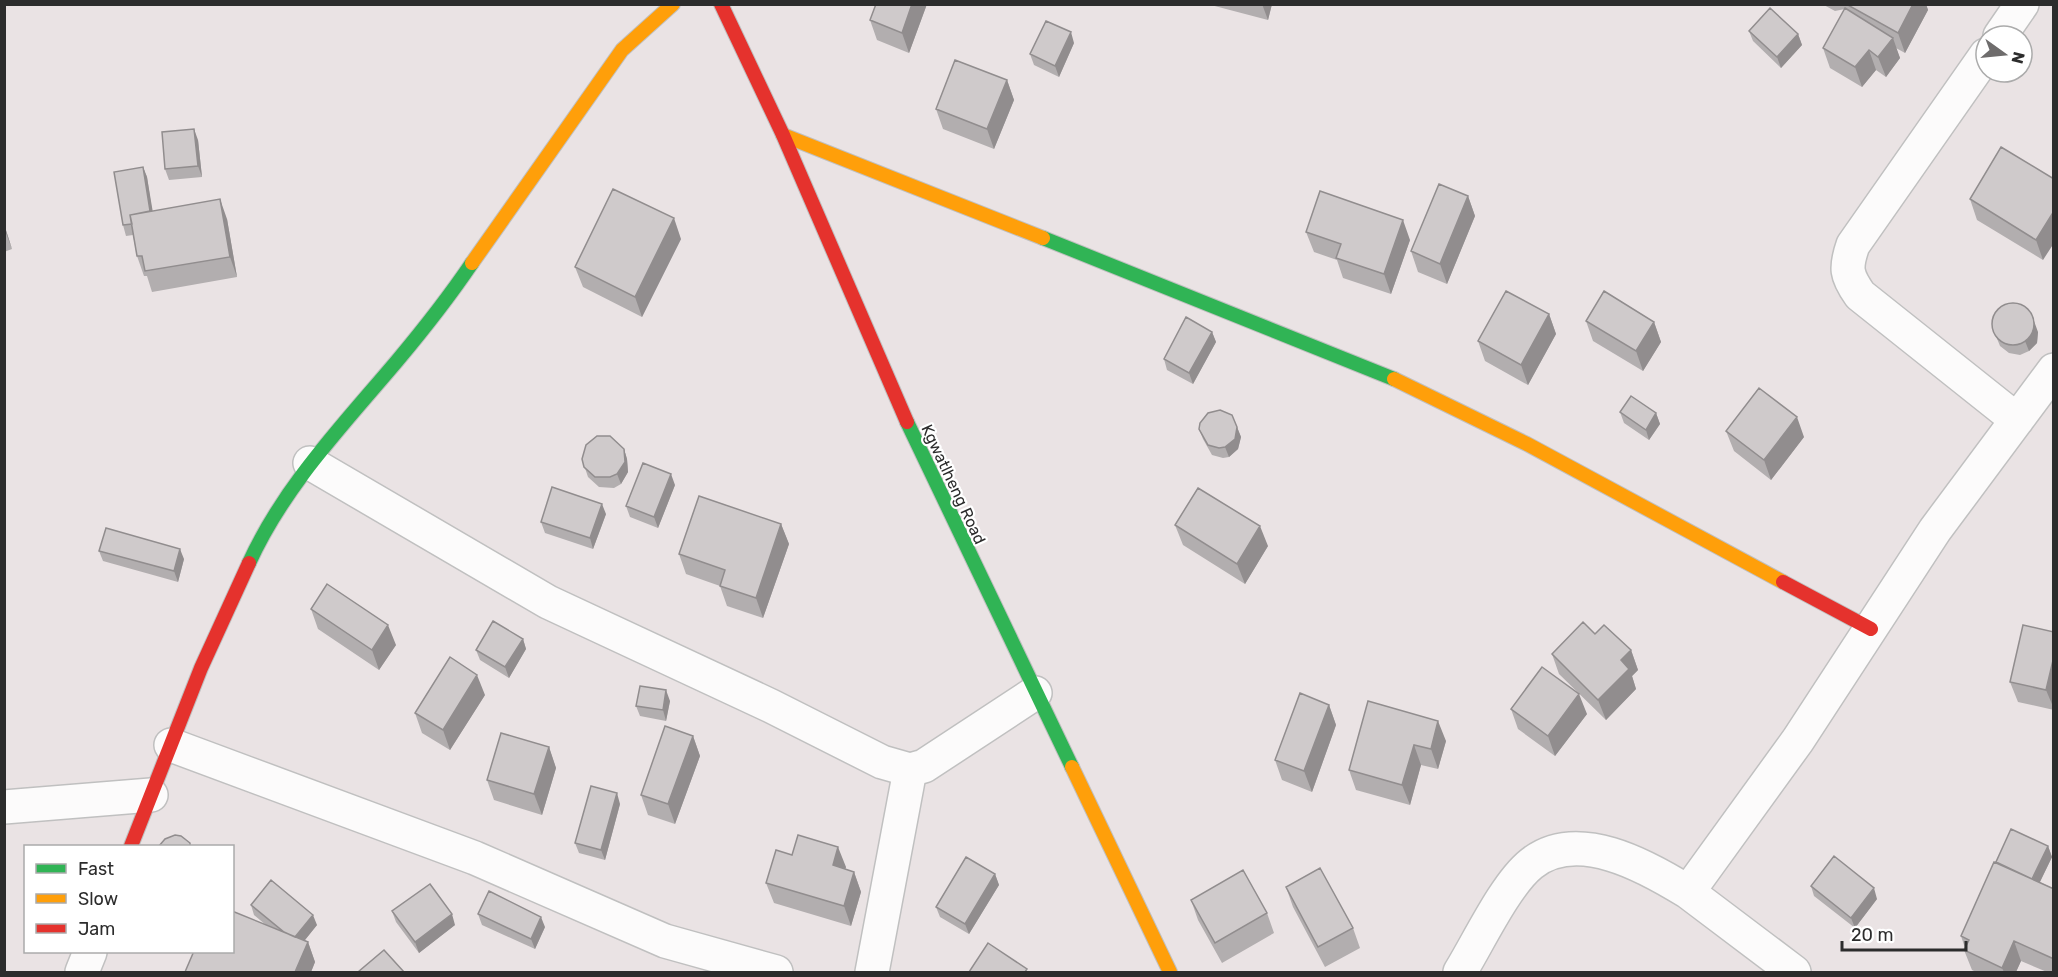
<svg xmlns="http://www.w3.org/2000/svg" width="2058" height="977" viewBox="0 0 2058 977" font-family="Rubik,sans-serif">
	<style>
		.lines { fill: none; stroke-linecap: round; stroke-linejoin: round }
		.street-casing { stroke: #c0c0c0; stroke-width: 36 }
		.fast-casing { stroke: #c0c0c0; stroke-width: 16 }
		.slow-casing { stroke: #c0c0c0; stroke-width: 16 }
		.jam-casing { stroke: #c0c0c0; stroke-width: 16 }
		.street { stroke: #fcfbfb; stroke-width: 33 }
		.fast { stroke: #30b455; stroke-width: 14 }
		.slow { stroke: #ff9f0a; stroke-width: 14 }
		.jam { stroke: #e5322d; stroke-width: 14 }
		.wall { fill: #b2aeaf }
		.shaded-wall { fill: #918d8e }
		.building { fill: #cfcacb; stroke: #918d8e; stroke-width: 1.5 }
		.labels { text-anchor: middle; stroke-width: 4.5; stroke-linejoin: round; paint-order: stroke }
		.street-label { font-size: 16px; fill: #2c2c2c; stroke: #fff }
	</style>
	<rect width="100%" height="100%" fill="#eae3e4"/>
	<g class="lines">
		<defs>
			<path id="street" d="M2000,36L2022,4
				M1986,55L1853,245C1845,268 1846,275 1860,295L2017,420
				M310,463L548,602L771,706L882,762L910,770L924,766L1035,693
				M171,745L475,858L665,941L776,972
				M4,807L151,795
				M1688,892L1794,972
				M82,972L90,952
				M872,972L910,770
				M1460,972C1478,943 1505,885 1531,864C1577,827 1646,866 1688,892L1798,740L1935,530L2054,370"/>
			<path id="fast" d="M1043,238L1394,379
				M907,422L1072,767
				M249,563C284,486 343,425 397,361C423,330 449,297 472,263"/>
			<path id="slow" d="M783,135L1043,238
				M472,263L622,50L673,4
				M1394,379L1527,444L1783,582
				M1072,767L1170,972"/>
			<path id="jam" d="M721,4L783,135L907,422
				M1783,582L1871,629
				M131,846L201,668L249,563"/>
		</defs>
		<use href="#street" class="street-casing"/>
		<use href="#fast" class="fast-casing"/>
		<use href="#slow" class="slow-casing"/>
		<use href="#jam" class="jam-casing"/>
		<use href="#street" class="street"/>
		<use href="#fast" class="fast"/>
		<use href="#slow" class="slow"/>
		<use href="#jam" class="jam"/>
	</g>
	<path class="wall" d="M876,4H927L909,53L877,40L870,20Z
		M1207,4H1272L1268,20Z
		M1822,4H1926L1928,10L1905,53L1896,48L1900,58L1886,77L1876,70L1862,87L1830,68L1823,48L1845,9L1835,11Z
		M1749,31L1798,34L1802,45L1781,68L1753,41Z
		M1074,43L1059,77L1034,65L1030,54Z
		M1007,80L1014,100L994,149L943,129L936,109Z
		M198,140L202,177L169,180L165,169Z
		M143,167L147,177L152,211L227,219L237,277L152,292L147,276H144L137,256L133,235L126,236L123,225Z
		M2054,179L2043,260L1977,220L1970,199Z
		M1468,196L1475,216L1447,284L1418,272L1411,251Z
		M4,224L12,249L4,252Z
		M1306,232L1410,240L1391,294L1343,278L1337,260L1314,252Z
		M681,239L642,317L583,287L575,267Z
		M1549,314L1556,334L1528,385L1485,361L1478,341Z
		M1586,321L1654,322L1661,342L1643,371L1593,341Z
		M1992,326L2038,332L2037,343L2029,351L2020,355L2009,353L2000,346Z
		M1212,332L1216,342L1193,384L1167,370L1164,359Z
		M1620,412L1656,413L1660,424L1649,440L1624,423Z
		M1237,427L1241,437L1238,449L1229,457L1223,458L1212,455L1203,439L1199,429Z
		M1726,431L1804,437L1771,480L1734,451Z
		M624,449L627,459L628,472L621,484L614,488L599,487L588,477L582,459Z
		M675,485L658,528L630,517L626,506Z
		M606,514L593,549L545,533L541,522Z
		M781,524L789,544L763,618L727,606L720,586L686,574L679,554Z
		M1175,525L1268,546L1245,584L1183,545Z
		M99,551L184,559L178,582L103,561Z
		M311,609L396,645L379,670L318,629Z
		M2054,632V710L2018,702L2010,682Z
		M1595,634L1631,650L1638,670L1632,676L1636,689L1606,720L1559,674L1552,654Z
		M523,639L526,649L509,678L480,660L476,650Z
		M485,695L450,750L422,733L415,713Z
		M670,701L666,721L640,716L636,706Z
		M1368,701L1446,741L1438,769L1421,765L1410,805L1356,790L1349,770Z
		M1329,705L1336,725L1312,792L1282,780L1275,760Z
		M1511,709L1587,714L1555,756L1518,729Z
		M693,736L700,756L675,824L648,815L641,795Z
		M549,747L556,768L542,815L494,800L487,780Z
		M620,804L605,860L579,853L575,843Z
		M2048,846L2052,857L2040,882L2054,889V972H2047L2021,961L2016,972H1976L1972,970L1964,950L1965,948L1961,936L1996,862Z
		M792,855L846,867L845,869L854,872L861,892L851,926L774,903L766,883Z
		M995,874L999,885L969,934L940,917L936,907Z
		M1811,886L1877,899L1855,928L1814,896Z
		M1286,887L1353,928L1360,948L1325,967L1293,907Z
		M1191,900L1267,913L1274,933L1222,963L1198,920Z
		M251,905L317,925L304,941L308,942L315,962L311,972H185L266,925L254,915Z
		M392,911L455,925L419,953L396,922Z
		M478,914L545,927L535,949L482,925Z"/>
	<path class="shaded-wall" d="M912,4H927L909,53L902,33Z
		M1262,4H1272L1268,20Z
		M1913,4H1926L1928,10L1905,53L1898,33Z
		M1071,32L1074,43L1059,77L1055,66Z
		M1798,34L1802,45L1781,68L1777,57Z
		M1893,38L1900,58L1886,77L1878,57Z
		M1869,50L1876,70L1862,87L1855,67Z
		M1007,80L1014,100L994,149L987,129Z
		M194,129L198,140L202,177L198,166Z
		M143,167L147,177L156,231L152,221Z
		M1468,196L1475,216L1447,284L1440,264Z
		M220,199L227,219L237,277L230,257Z
		M2054,211V243L2043,260L2036,240Z
		M674,218L681,239L642,317L635,297Z
		M1403,220L1410,240L1391,294L1384,274Z
		M4,224L12,249L4,228Z
		M1549,314L1556,334L1528,385L1521,365Z
		M2034,321L2038,332L2037,343L2029,351L2025,341Z
		M1654,322L1661,342L1643,371L1636,351Z
		M1212,332L1216,342L1193,384L1189,373Z
		M1656,413L1660,424L1649,440L1646,430Z
		M1797,417L1804,437L1771,480L1764,460Z
		M1237,427L1241,437L1238,449L1229,457L1225,447Z
		M624,449L627,459L628,472L621,484L617,474Z
		M671,474L675,485L658,528L654,517Z
		M602,504L606,514L593,549L590,538Z
		M781,524L789,544L763,618L756,598Z
		M1260,526L1268,546L1245,584L1237,564Z
		M180,549L184,559L178,582L174,571Z
		M388,625L396,645L379,670L372,650Z
		M523,639L526,649L509,678L505,667Z
		M1631,650L1638,670L1632,676L1636,689L1606,720L1598,700L1621,660Z
		M2054,656V709L2046,690Z
		M477,675L485,695L450,750L443,730Z
		M666,690L670,701L666,721L663,710Z
		M1579,694L1587,714L1555,756L1548,736Z
		M1329,705L1336,725L1312,792L1304,771Z
		M1438,721L1446,741L1438,769L1431,749Z
		M693,736L700,756L675,824L668,804Z
		M1414,745L1421,765L1410,805L1402,785Z
		M549,747L556,768L542,815L534,794Z
		M617,793L620,804L605,860L601,850Z
		M2048,846L2052,857L2035,892L2031,882Z
		M838,847L846,867L840,885L833,865Z
		M854,872L861,892L851,926L844,906Z
		M995,874L999,885L969,934L965,924Z
		M1874,888L1877,899L1855,928L1851,918Z
		M452,914L455,925L419,953L415,942Z
		M313,915L317,925L297,950L293,940Z
		M541,917L545,927L535,949L531,939Z
		M2014,941L2021,961L2016,972H2004L2002,968Z
		M308,942L315,962L311,972H295Z"/>
	<path class="building" d="M876,4H912L902,33L870,20Z
		M1846,4H1913L1898,33Z
		M1770,8L1798,34L1777,57L1749,31Z
		M1845,8L1893,38L1878,57L1869,50L1855,67L1823,48Z
		M1046,21L1071,32L1055,66L1030,54Z
		M955,60L1007,80L987,129L936,109Z
		M194,129L198,166L165,169L162,132Z
		M2001,147L2054,179V211L2036,240L1970,199Z
		M143,167L150,211L130,215L132,224L123,225L114,172Z
		M1439,184L1468,196L1440,264L1411,251Z
		M613,189L674,218L635,297L575,267Z
		M1320,191L1403,220L1384,274L1336,258L1341,244L1306,232Z
		M220,199L230,257L145,271L142,256H137L130,215Z
		M1506,291L1549,314L1521,365L1478,341Z
		M1604,291L1654,322L1636,351L1586,321Z
		M1992 324a21 21 0 1 1 42 0a21 21 0 1 1-42 0Z
		M1186,317L1212,332L1189,373L1164,359Z
		M1759,388L1797,417L1764,460L1726,431Z
		M1631,396L1656,413L1646,430L1620,412Z
		M1220,410L1232,415L1237,427L1235,439L1225,447L1219,448L1208,445L1199,429L1200,423L1208,413Z
		M597,436H610L624,449L625,462L617,474L610,477H595L584,467L582,459L586,445Z
		M643,463L671,474L654,517L626,506Z
		M552,487L602,504L590,538L541,522Z
		M1198,488L1260,526L1237,564L1175,525Z
		M699,496L781,524L756,598L720,586L725,570L679,554Z
		M106,528L180,549L174,571L99,551Z
		M327,584L388,625L372,650L311,609Z
		M493,621L523,639L505,667L476,650Z
		M1583,622L1595,634L1604,625L1631,650L1621,660L1629,669L1598,700L1552,654Z
		M2023,625L2054,632V656L2046,690L2010,682Z
		M450,657L477,675L443,730L415,713Z
		M1542,667L1579,694L1548,736L1511,709Z
		M640,686L666,690L663,710L636,706Z
		M1300,693L1329,705L1304,771L1275,760Z
		M1368,701L1438,721L1431,749L1414,745L1402,785L1349,770Z
		M665,726L693,736L668,804L641,795Z
		M501,733L549,747L534,794L487,780Z
		M591,786L617,793L601,850L575,843Z
		M2011,829L2048,846L2032,879L1996,862Z
		M175,835L181,836L190,843V846H159L165,839Z
		M798,835L838,847L833,865L854,872L844,906L766,883L776,850L792,855Z
		M1834,856L1874,888L1851,918L1811,886Z
		M966,857L995,874L965,924L936,907Z
		M1994,862L2054,889V959L2014,941L2002,968L1964,950L1969,940L1961,936Z
		M1320,868L1353,928L1318,947L1286,887Z
		M1243,870L1267,913L1215,943L1191,900Z
		M271,880L313,915L295,937L284,932L251,905Z
		M430,884L452,914L415,942L392,911Z
		M489,891L541,917L531,939L478,914Z
		M232,911L308,942L295,972H185L194,951H232Z
		M988,943L1027,969L1025,972H969Z
		M384,950L404,972H358Z"/>
	<g class="labels">
		<g class="street-label">
			<text transform="translate(954 484) rotate(65)" y="6">Kgwatlheng Road</text>
		</g>
	</g>
	<rect width="2058" height="977" fill="none" stroke="#2c2c2c" stroke-width="12"/>
	<rect x="24" y="845" width="210" height="108" fill="#ffffff" stroke="#ababab" stroke-width="1.5"/>
	<rect x="36" y="864" width="30" height="9" fill="#30b455" stroke="#ababab" stroke-width="1.5"/>
	<text x="78" y="875" font-size="18" fill="#2c2c2c">Fast</text>
	<rect x="36" y="894" width="30" height="9" fill="#ff9f0a" stroke="#ababab" stroke-width="1.5"/>
	<text x="78" y="905" font-size="18" fill="#2c2c2c">Slow</text>
	<rect x="36" y="924" width="30" height="9" fill="#e5322d" stroke="#ababab" stroke-width="1.5"/>
	<text x="78" y="935" font-size="18" fill="#2c2c2c">Jam</text>
	<g transform="translate(2004 54) rotate(105)"><circle r="28" fill="#ffffff" stroke="#ababab" stroke-width="1.5"/>
	<path d="M0-4.5L10 22L0 15L-10 22Z" fill="#6e6c6c"/>
	<text y="-9" font-size="16" font-weight="bold" text-anchor="middle" fill="#2c2c2c">N</text>
	</g>
	<path d="M1842 941v9h124v-9" fill="none" stroke="#2c2c2c" stroke-width="3"/>
	<text x="1851" y="941" font-size="18" fill="#2c2c2c" stroke="#ffffff" stroke-width="4.5" paint-order="stroke">20 m</text>
</svg>
